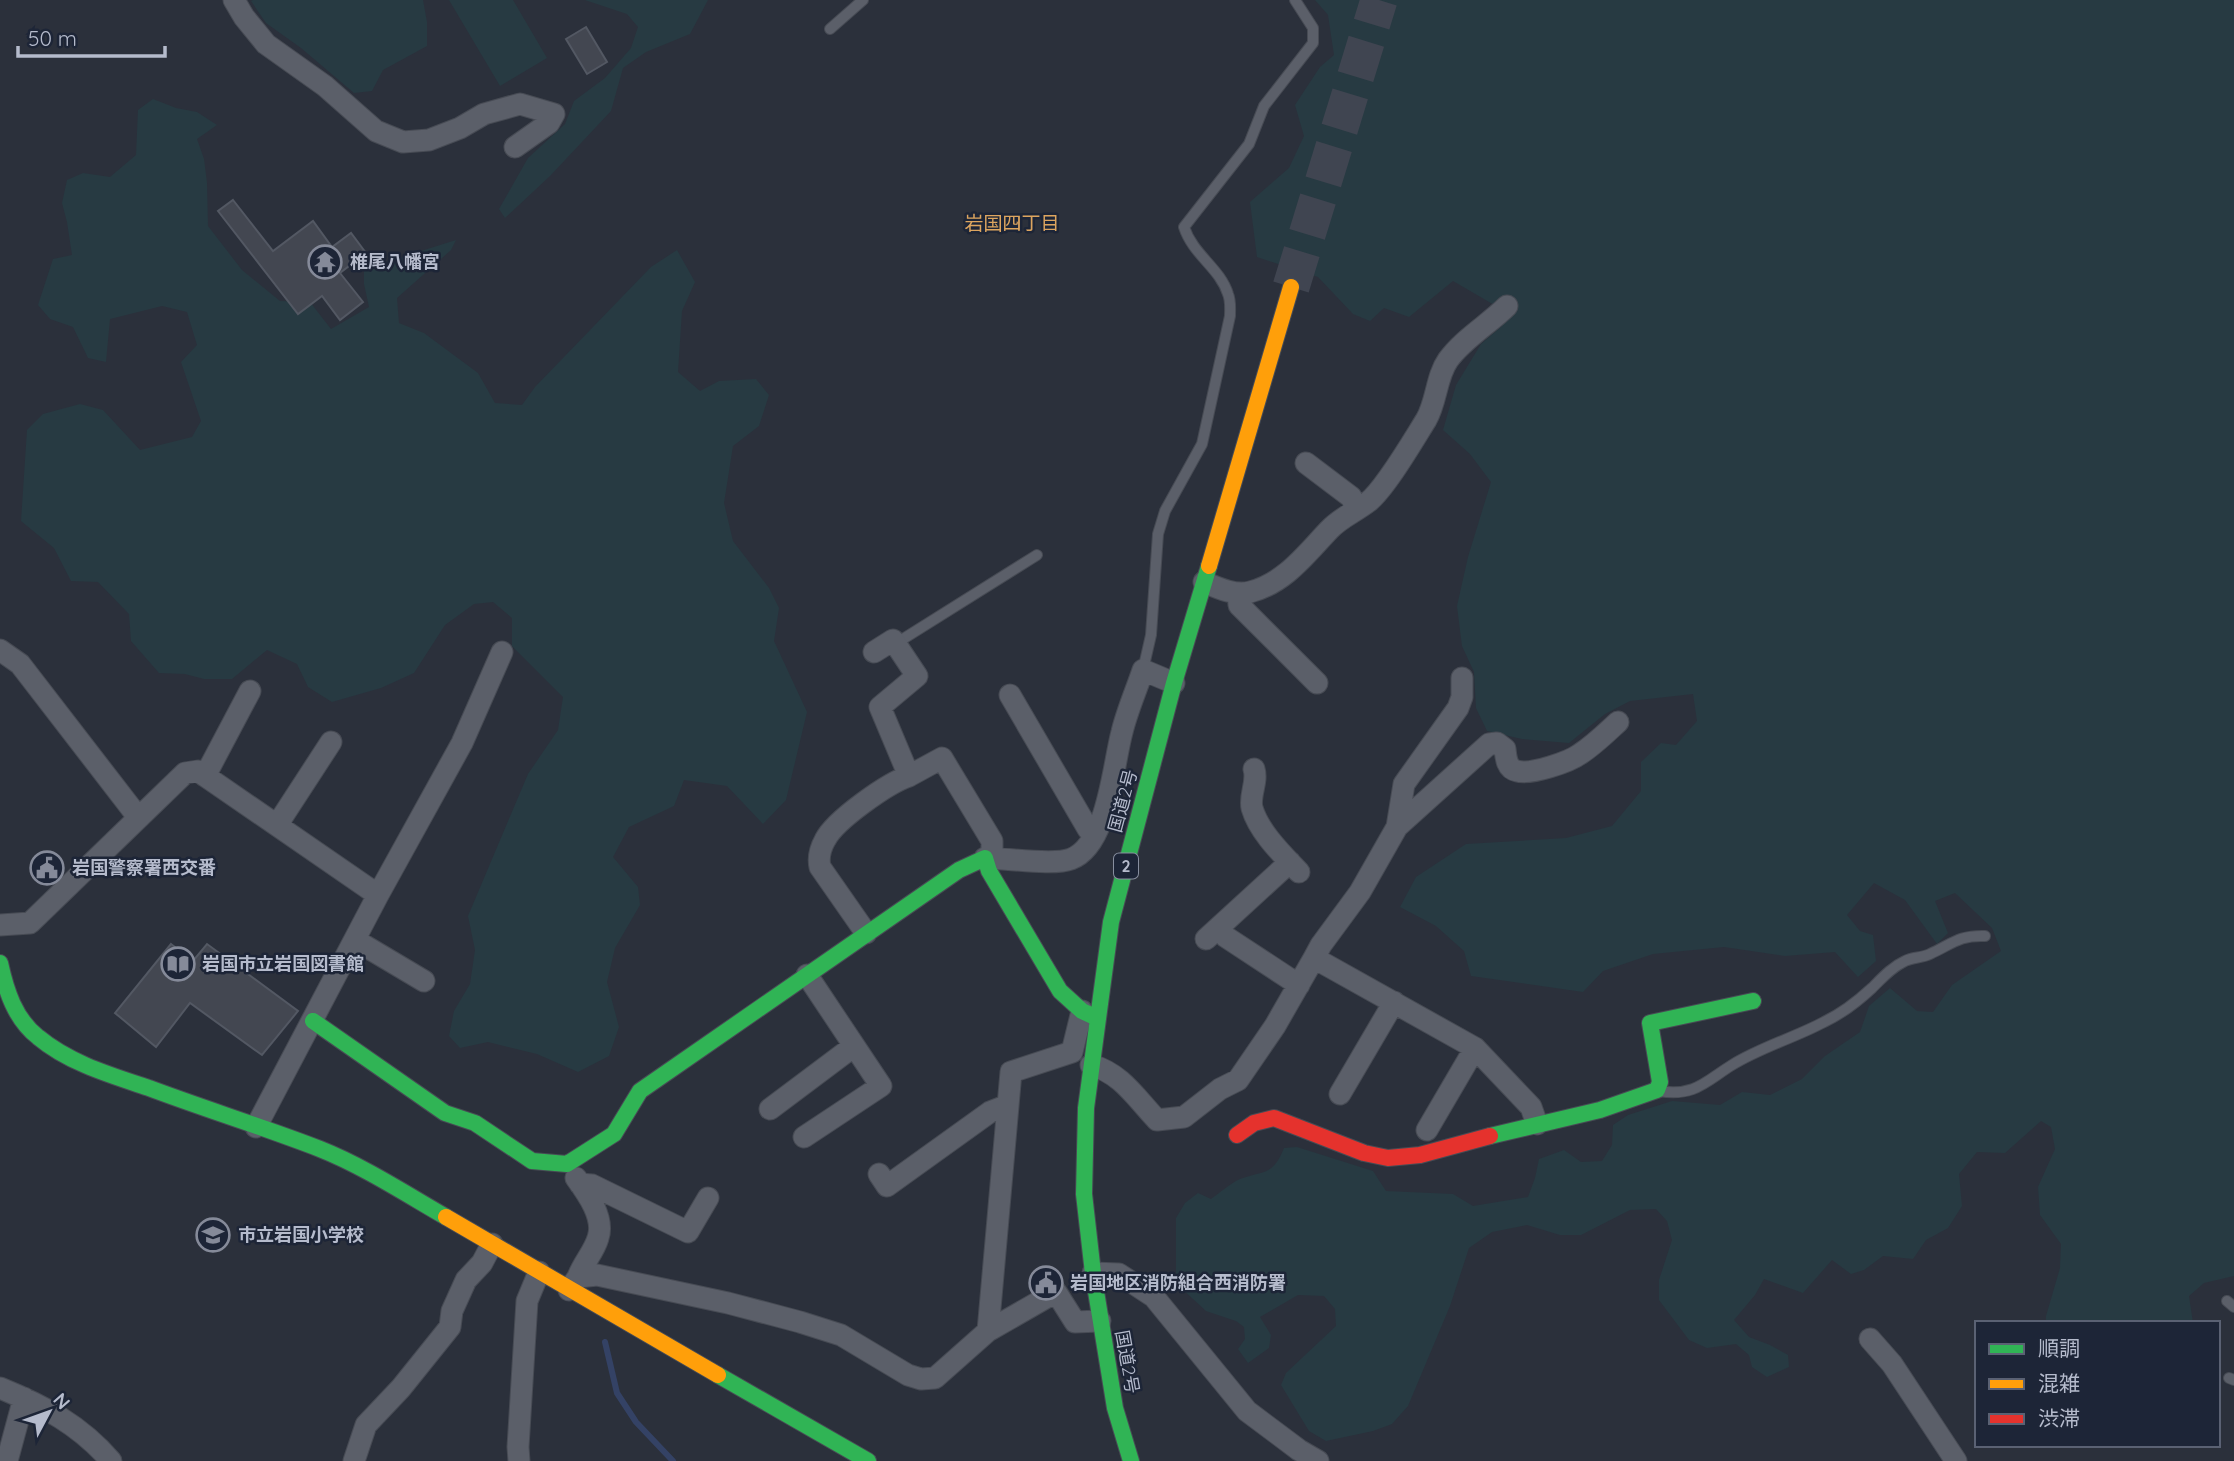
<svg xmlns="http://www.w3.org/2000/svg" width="2234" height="1461" viewBox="0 0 2234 1461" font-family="Quicksand,'Noto Sans JP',sans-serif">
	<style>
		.green { fill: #273a42 }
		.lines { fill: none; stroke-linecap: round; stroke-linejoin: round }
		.stream { stroke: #344265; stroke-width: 6 }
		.building { fill: #434751; stroke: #535863; stroke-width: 2 }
		.highway-tunnel { stroke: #404551; stroke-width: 37; stroke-dasharray: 37 18; stroke-linecap: butt }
		.lane-casing { stroke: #474b54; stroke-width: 12 }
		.street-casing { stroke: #474b54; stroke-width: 23 }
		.fast-casing { stroke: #474b54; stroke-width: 18 }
		.slow-casing { stroke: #474b54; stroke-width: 18 }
		.jam-casing { stroke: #474b54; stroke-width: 18 }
		.lane { stroke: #5b5f69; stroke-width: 10 }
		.street { stroke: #5b5f69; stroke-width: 21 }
		.fast { stroke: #30b455; stroke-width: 16 }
		.slow { stroke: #ff9f0a; stroke-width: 16 }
		.jam { stroke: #e5322d; stroke-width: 16 }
		.labels { text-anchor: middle; stroke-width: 5; stroke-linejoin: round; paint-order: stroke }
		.shield { fill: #1d2537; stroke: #878e9f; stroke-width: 2 }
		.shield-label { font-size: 16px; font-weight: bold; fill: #b5bbcc }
		.poi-label { font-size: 18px; font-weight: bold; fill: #b5bbcc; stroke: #1d2537; text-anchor: start }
		.street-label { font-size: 18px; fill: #b5bbcc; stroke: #1d2537 }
		.neighbourhood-label { font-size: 19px; fill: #dda55f; stroke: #1d2537 }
	</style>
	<rect width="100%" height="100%" fill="#2b303b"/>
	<path class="green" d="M253,0H423L427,22V46L383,70L372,91L354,93L301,48L266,23L251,1Z
		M449,0H513L547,58L500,86Z
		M585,0H708L690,34L646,52L623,68L611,111L550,176L505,218L499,209L528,158L565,124L574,101L605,78L631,48L638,27L627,14Z
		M1315,0H2234V1276L2204,1283L2189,1296L2193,1323H2046V1316L2060,1268L2061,1244L2040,1215L2038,1187L2055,1149L2051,1127L2041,1121L2005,1153L1977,1152L1959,1174L1962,1206L1948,1228L1926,1240L1913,1259L1883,1256L1864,1270L1851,1274L1832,1260L1803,1293L1764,1279L1755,1295L1734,1320L1749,1337L1770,1345L1788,1355L1789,1367L1767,1377L1752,1367L1749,1355L1736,1344L1707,1348L1689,1340L1659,1300V1280L1672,1240L1667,1221L1656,1209L1630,1210L1581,1235H1560L1527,1225L1492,1232L1469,1248L1450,1306L1408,1406L1392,1424L1373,1431L1326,1441L1309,1431L1281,1385L1286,1373L1336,1326L1335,1309L1324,1296L1298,1295L1260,1317L1271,1335L1269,1348L1248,1363L1238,1349L1245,1339L1244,1327L1236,1321L1206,1311L1180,1287L1176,1275V1218L1185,1203L1198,1193L1211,1199C1220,1193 1229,1184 1240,1179C1264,1170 1273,1176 1284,1148L1297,1147L1373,1171L1386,1191L1453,1194L1473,1206L1528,1197L1535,1178L1539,1159L1564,1150L1581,1162L1602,1161L1612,1145L1613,1125L1628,1115L1672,1101L1720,1105L1742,1092L1770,1095L1802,1079L1825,1056L1860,1032L1869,1006L1890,988L1917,1011L1933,1012L1952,985L2001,951L1992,928L1955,893L1935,901L1948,933L1937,944L1905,900L1874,883L1847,915L1860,931L1873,935L1876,961L1858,977L1835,952L1785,956L1724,947L1653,954L1603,971L1583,992L1471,976L1464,951L1436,926L1400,907L1416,877L1466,844L1566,838L1612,826L1641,791V762L1661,743L1676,745L1697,721L1693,694L1630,701L1605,714L1569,743L1522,739L1487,731L1476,708L1474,672L1462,646L1457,606L1468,557L1491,482L1470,454L1443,430L1456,385L1481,344L1502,326L1496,306L1453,281L1409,317L1384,308L1370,321L1353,314L1318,277L1257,257L1250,202L1289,168L1304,136L1295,105L1320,67L1334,55L1328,15Z
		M153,99L176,108L197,112L217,125L197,139L204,159L207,183L208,226L242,270L280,301L310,302L331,329L369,307L364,284V269L456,240L451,250L397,298L399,323L424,333L478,373L495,403L522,405L535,387L651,267L677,250L695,282L682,311L678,372L700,391L719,381L756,379L769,395L759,426L733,446L724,503L733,541L769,588L779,608L774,641L807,712L786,800L763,824L727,786L684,780L674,806L629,827L613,857L638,887L640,905L615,948L607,982L619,1027L609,1056L578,1072L537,1054L488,1042L460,1048L449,1036L454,1011L470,984L475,950L468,916L528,774L558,730L563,697L512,646V618L493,602L474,604L445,625L414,673L381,688L332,702L308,687L297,664L267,650L232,679H204L185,674L159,673L131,641L129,614L98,582L71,581L54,548L21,521L27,430L43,414L80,404L103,410L140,450L192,437L201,421L181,362L197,345L187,312L162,306L110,319L106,362L88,358L73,327L50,319L38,305L53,259L72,255L67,222L62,203L67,180L83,173L110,177L136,155L138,110Z"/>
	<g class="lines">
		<path class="stream" d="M605,1342L617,1393L636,1422L673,1461"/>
	</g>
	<path class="building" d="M586,27L607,62L587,74L566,39Z
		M233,200L273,251L313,221L332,247L351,233L366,253L340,273L363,302L340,320L322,296L298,314L218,211Z
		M171,944L193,961L207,944L298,1011L262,1055L190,1003L156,1047L115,1013Z"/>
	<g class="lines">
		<path class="highway-tunnel" d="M1291,287L1379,0"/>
		<defs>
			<path id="lane" d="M830,29L863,0
				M895,644L1037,555
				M1143,670L1151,635L1158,534L1165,511L1202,444L1230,316C1230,309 1231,301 1228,294C1220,268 1193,255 1184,227L1249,144L1264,106L1313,43V28L1295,0
				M1659,1091C1695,1097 1706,1081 1732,1065C1761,1047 1794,1038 1824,1022C1841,1014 1858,1001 1872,988C1882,978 1892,967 1905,961C1913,957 1922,958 1930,954C1952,944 1959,935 1985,936
				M2227,1301L2234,1307
				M2229,1378L2234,1380"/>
			<path id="street" d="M234,0L244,17L266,44L325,86L376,131L403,142L429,140L460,128L484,114L520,104L554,114L549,123L515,147
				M1306,463L1351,497L1357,509
				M1204,582C1218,588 1235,596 1250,592C1285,583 1306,554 1329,530C1340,518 1355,512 1368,502C1385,489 1414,439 1426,420C1437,401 1436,377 1448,360C1463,339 1489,324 1507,306
				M1238,593L1239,605L1317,683
				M0,650L20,664L138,817
				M874,652L893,640L917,676L880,707L909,776L942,758L992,841V858
				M1010,695L1088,829L1095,835
				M1254,769C1258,782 1249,795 1252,808C1259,832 1282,854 1299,872
				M205,776L250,691
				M277,825L331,742
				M1397,827L1489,744L1497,743L1505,749C1506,759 1507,769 1517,771C1531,775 1569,762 1580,754C1594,745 1606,733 1618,722
				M985,858C1007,858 1053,866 1071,859C1108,845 1113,765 1122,732C1127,711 1136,691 1143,670L1174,683
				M0,925L30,923L185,773L198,771L378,895
				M1219,928L1226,937L1299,985
				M866,933L820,867C818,858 820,849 825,840C835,820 888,783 909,776
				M1206,939L1290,862
				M355,940L424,981
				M1314,958L1321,945L1360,892L1397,827L1404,784L1458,708L1462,697V678
				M1091,1065C1121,1073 1136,1098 1157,1120L1184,1117L1220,1089L1238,1080L1275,1026L1314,958L1475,1048L1531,1107L1537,1124
				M1340,1094L1394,1002
				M770,1109L854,1046
				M256,1127L378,895L462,743L502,652
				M1427,1130L1475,1048
				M804,1137L881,1086L807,975
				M879,1174L887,1186L990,1112L1008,1105
				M576,1178C587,1193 605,1218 598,1238C594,1252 583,1263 578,1277
				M580,1184L592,1185L688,1232L708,1198
				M1093,1273L1119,1274L1154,1297L1247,1411L1299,1450L1318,1461
				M569,1290L578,1277L597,1275L728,1303L800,1322L841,1335L908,1375L921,1379L935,1378L988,1331L1056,1292L1075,1322L1100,1321
				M988,1331L1011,1072L1072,1052L1082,1011
				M1870,1339L1892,1364L1956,1461
				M0,1388C44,1406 80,1425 111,1461
				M7,1461L24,1398
				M354,1461L366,1425L401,1388L450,1327L452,1311L466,1280L482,1263L492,1244
				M519,1461L518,1447L527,1301L539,1272"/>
			<path id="fast" d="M0,963C6,991 15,1019 38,1037C69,1063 110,1075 149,1088C205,1109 263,1127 320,1149C363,1166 406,1194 446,1217
				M313,1021L445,1113L475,1123L532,1161L567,1164L614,1134L640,1091L959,870L985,858L989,871L1060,991L1082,1011L1097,1018
				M1490,1136L1600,1110L1657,1090L1660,1082L1650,1023L1753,1001
				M718,1375L868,1461
				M1131,1461L1115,1408L1093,1273L1084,1194L1086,1108L1111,922L1174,683L1209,566"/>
			<path id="slow" d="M1209,566L1291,287
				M446,1217L718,1375"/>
			<path id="jam" d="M1237,1135L1254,1123L1274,1118L1364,1153L1388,1158L1420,1155L1490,1136"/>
		</defs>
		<use href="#lane" class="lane-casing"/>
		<use href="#street" class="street-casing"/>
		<use href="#fast" class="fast-casing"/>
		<use href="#slow" class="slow-casing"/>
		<use href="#jam" class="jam-casing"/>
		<use href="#lane" class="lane"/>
		<use href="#street" class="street"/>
		<use href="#fast" class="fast"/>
		<use href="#slow" class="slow"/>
		<use href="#jam" class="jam"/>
	</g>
	<defs>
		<symbol id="temple-ring" viewBox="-11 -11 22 22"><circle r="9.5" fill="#1d2537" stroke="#858a99" stroke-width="1.5"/><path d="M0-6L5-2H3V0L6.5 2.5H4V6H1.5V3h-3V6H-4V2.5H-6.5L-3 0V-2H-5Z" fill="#858a99"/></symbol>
		<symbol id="civic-ring" viewBox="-11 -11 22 22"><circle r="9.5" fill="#1d2537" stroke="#858a99" stroke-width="1.5"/><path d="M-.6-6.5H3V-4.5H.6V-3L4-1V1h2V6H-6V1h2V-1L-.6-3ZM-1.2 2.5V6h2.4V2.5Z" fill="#858a99"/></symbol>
		<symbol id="library-ring" viewBox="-11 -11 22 22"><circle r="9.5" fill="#1d2537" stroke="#858a99" stroke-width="1.5"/><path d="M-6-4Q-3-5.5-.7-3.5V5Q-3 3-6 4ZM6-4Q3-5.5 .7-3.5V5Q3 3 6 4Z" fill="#858a99"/></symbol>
		<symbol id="school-ring" viewBox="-11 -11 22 22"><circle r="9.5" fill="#1d2537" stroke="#858a99" stroke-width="1.5"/><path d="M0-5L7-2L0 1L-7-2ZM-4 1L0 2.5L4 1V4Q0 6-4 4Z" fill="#858a99"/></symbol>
	</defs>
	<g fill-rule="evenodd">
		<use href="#temple-ring" x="306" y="243" width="38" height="38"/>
		<use href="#civic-ring" x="28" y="849" width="38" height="38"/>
		<use href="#library-ring" x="159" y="945" width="38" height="38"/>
		<use href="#school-ring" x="194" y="1216" width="38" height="38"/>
		<use href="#civic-ring" x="1027" y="1264" width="38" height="38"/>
	</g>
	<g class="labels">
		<rect class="shield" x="1114" y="853.5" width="24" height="25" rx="5"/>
		<g class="shield-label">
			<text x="1126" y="872">2</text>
		</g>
		<g class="poi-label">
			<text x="350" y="268">椎尾八幡宮</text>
			<text x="72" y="874">岩国警察署西交番</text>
			<text x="202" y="970">岩国市立岩国図書館</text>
			<text x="238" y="1241">市立岩国小学校</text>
			<text x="1070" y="1289">岩国地区消防組合西消防署</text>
		</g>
		<g class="street-label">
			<text transform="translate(1123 801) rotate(-75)" y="6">国道2号</text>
			<text transform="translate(1127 1362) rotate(80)" y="6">国道2号</text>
		</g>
		<g class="neighbourhood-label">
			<text x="1012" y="230">岩国四丁目</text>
		</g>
	</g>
	<rect x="1975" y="1321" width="245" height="126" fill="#1d2537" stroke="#5a6173" stroke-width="2"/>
	<rect x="1989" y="1344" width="35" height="10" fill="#30b455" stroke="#5a6173" stroke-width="2"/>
	<text x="2038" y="1356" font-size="21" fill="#b5bbcc">順調</text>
	<rect x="1989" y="1379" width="35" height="10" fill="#ff9f0a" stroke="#5a6173" stroke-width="2"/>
	<text x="2038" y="1391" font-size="21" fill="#b5bbcc">混雑</text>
	<rect x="1989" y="1414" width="35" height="10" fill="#e5322d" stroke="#5a6173" stroke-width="2"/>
	<text x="2038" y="1426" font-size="21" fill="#b5bbcc">渋滞</text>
	<g transform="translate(49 1412) rotate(49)" stroke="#1d2537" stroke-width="5" paint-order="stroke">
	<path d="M0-5L12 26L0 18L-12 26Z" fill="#b5bbcc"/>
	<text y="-10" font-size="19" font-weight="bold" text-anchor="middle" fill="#b5bbcc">N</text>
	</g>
	<path d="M18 46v10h147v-10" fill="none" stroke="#b5bbcc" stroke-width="3.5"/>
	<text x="28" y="46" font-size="21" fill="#b5bbcc" stroke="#1d2537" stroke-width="5" paint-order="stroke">50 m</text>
</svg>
